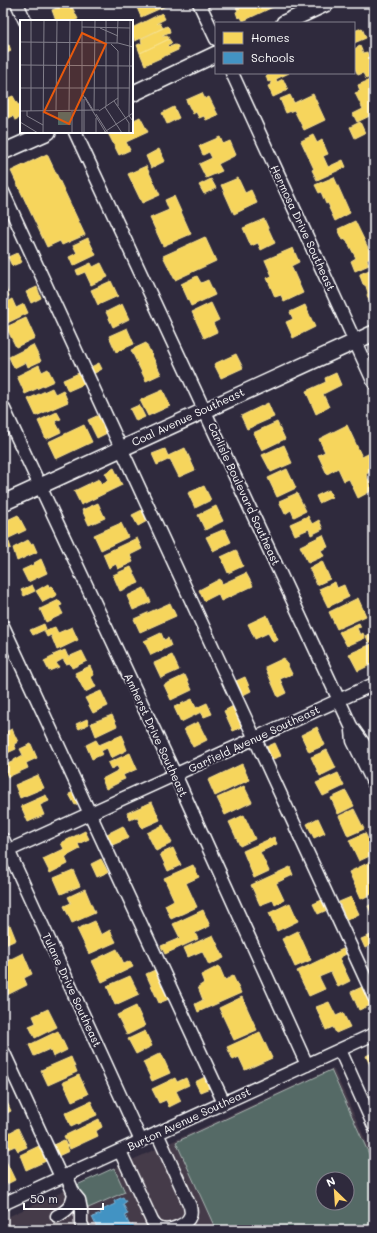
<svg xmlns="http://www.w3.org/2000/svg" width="377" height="1233" viewBox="0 0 377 1233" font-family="Mali,sans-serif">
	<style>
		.built { fill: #453a4a; fill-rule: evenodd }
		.green { fill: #546b66; stroke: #aab5b2; fill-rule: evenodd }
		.homes { fill: #f6d55c; stroke: #f9e28d }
		.schools { fill: #4393c3; stroke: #7bb3d5 }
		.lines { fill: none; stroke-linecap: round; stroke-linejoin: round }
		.minor-casing { stroke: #fff; stroke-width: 15 }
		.major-casing { stroke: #fff; stroke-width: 18 }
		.minor { stroke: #2f2a3d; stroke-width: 12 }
		.major { stroke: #2f2a3d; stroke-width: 15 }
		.labels { text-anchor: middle; stroke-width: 4; stroke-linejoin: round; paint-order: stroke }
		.street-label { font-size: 11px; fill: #fff; stroke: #2f2a3d }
		.inset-road { fill: none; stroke: #827f8b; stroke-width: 1 }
		.view { fill: #e8590c; fill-opacity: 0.15; stroke: #e8590c; stroke-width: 2 }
		.inset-edge { fill: none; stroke: #fff; stroke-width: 2 }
	</style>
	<rect width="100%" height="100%" fill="#2f2a3d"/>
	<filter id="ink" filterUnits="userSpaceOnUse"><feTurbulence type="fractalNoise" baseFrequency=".025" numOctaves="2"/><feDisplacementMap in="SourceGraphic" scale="8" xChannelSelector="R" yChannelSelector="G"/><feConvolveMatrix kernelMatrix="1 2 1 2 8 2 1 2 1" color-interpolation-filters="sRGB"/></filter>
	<g filter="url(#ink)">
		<path class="built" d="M333,1068L374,1159V1230H4L3,1227V1219ZM323,1179H347V1203H323Z"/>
		<path class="green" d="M331,1070L374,1165V1230H216L176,1142ZM323,1179H347V1203H323Z
			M114,1168L125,1192L86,1209L84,1200L77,1185Z"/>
		<path class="homes" d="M68,3H70L78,19L74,21H56L52,10Z
			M135,3H167L168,5L141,17Z
			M239,3H273L275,6L243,21L241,17L238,18L236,12L238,11L235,5Z
			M162,13L165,19L157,23L158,24L160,23L163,28L135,41L132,33V28Z
			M167,26L169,28L170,32L162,35L163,37L167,35L169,39L140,53L137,45L142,43L141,39Z
			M362,28L366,38L354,43V31Z
			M169,39L172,43L167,45L169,47L175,45L178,46V50L145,65L140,53Z
			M3,45L4,47L9,45L11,51L3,55Z
			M360,46L363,53L367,52L374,68V75L366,79L363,73L358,75L354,67V49Z
			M267,73H289L276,79L277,82L283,79L288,90L273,97L268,86L272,84L270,81L268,82L266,76L268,75Z
			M372,79L374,83V114L357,122L353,114L363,109L355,93L360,91L358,85Z
			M202,93L205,99L209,97L218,115L206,120L204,116L199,118L196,112L193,114L186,100Z
			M313,94L325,120L304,130L294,110L286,113L280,99L290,95L294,103Z
			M13,96L18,105L21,104V121L19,118L15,120L13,116L3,121V100Z
			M174,107L179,118L167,124L162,113Z
			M140,117L148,132L126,142L130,150L119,155L108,133L132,132V121Z
			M360,122L365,133L355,138L350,127Z
			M313,135L317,143L322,140L328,154L323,156L328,167L343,160L346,167L317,180L312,170L314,169L301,141Z
			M220,137L223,144L230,141L236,155L218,164L222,171L206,178L199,164L212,158L209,152L203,155L199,146Z
			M159,149L165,161L151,168L146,156Z
			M47,154L85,235L62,245L60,241L47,247L11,171Z
			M146,166L160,195L142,203L128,174Z
			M334,177L350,213L335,221L329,208H330L328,203L326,204L321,192L319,193L315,185Z
			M238,178L245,193L251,190L257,203L234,214L221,185Z
			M211,179L216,188L204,194L199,185Z
			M174,196L191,234L163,246L150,218L169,210L165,200Z
			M264,219L275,243L261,250L258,243L251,246L243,228Z
			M355,221L372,256L367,259L369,265L355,271L351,261L356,258L346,239L343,240L338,229Z
			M205,237L216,261L175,280L163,256Z
			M88,238L96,255L73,266L69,257L77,253L73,245Z
			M293,248L299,262L291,266L303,293L284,302L281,295L275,297L267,278L272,276L265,260Z
			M17,253L22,262L12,266L8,257Z
			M91,263L93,267L101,263L108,277L91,285L85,272L78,275L76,270Z
			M374,268V303L371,304L367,295L368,293L366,286L363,284L360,276V274Z
			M197,276L201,283L208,280L215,295L191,306L181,284Z
			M111,281L118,296L98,305L91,290Z
			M3,282L9,296L3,299Z
			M37,287L41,298L31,303L26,292Z
			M12,299L16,308L24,304L28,313L3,325V304Z
			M211,303L219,320L213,323L217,332L204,338L192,312Z
			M122,304L129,319L113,327L106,312Z
			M305,305L315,327L293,338L286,322L293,319L290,312Z
			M26,318L35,338L16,347L6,327Z
			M127,328L134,344L116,352L109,336Z
			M146,343L161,374L146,381L131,350Z
			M33,345L41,361L28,367L26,362L14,368L9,357Z
			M236,354L243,368L221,378L214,364Z
			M99,363L102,369L93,374L89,368Z
			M39,365L42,372L48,369L54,381L25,394L17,376Z
			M79,373L84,384L68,391L63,380Z
			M336,373L341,385L323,394L329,407L316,414L306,391L326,382L325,378Z
			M52,388L55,394L63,390L68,402L36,416L28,399Z
			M163,390L170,406L148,416L140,400Z
			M268,403L274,417L247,429L241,416Z
			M139,405L145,417L136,421L130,409Z
			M57,412L61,419L55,421L61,432L46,439L38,421Z
			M99,415L107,433L97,438L88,420Z
			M277,422L285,439L262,450L253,433Z
			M84,425L92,442L56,459L48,442Z
			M347,425L362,457L372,452L374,457V470L366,474L373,490L358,498L349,479L344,481L338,468L327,474L318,455L325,452L319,439Z
			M284,445L292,463L271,472L262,455Z
			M185,448L195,470L179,477L170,459L157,465L152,454L165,449L168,456Z
			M114,468L122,485L81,505L74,491L99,479L101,484L109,480L105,473Z
			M287,469L296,488L277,497L268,478Z
			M204,486L211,500L195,508L188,493Z
			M329,490L332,497L319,503L316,496Z
			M297,493L306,511L294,517L291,510L285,514L279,501Z
			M98,503L105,518L89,525L82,510Z
			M216,506L223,521L205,530L198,515Z
			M142,510L147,521L138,526L132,515Z
			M18,515L26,530L7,539L3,531V522Z
			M308,516L312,524L319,520L323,529L311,535L309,529L295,535L290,524Z
			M121,523L128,537L101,550L94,535Z
			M225,529L231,542L213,551L206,537Z
			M323,535L328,547L321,550L324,556L308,563L300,546Z
			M137,538L142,549L130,555L133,562L118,569L116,564L109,568L103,554Z
			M28,540L31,544L33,543L37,552L17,561L13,548Z
			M9,542L11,548L3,551V545Z
			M236,550L243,566L228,573L221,557Z
			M41,559L47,573L28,582L22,570L35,564L34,563Z
			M322,561L330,579L317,585L309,568Z
			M131,567L139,583L120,591L113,575Z
			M246,573L253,586L221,601L218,594L204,601L199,590L220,579L222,584Z
			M335,582L337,588L344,585L349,597L328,607L319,589Z
			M48,584L49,587L52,586L53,589H54L57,595L43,602L36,591Z
			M32,585L35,591L24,596L21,590Z
			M144,588L151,602L133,610L127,596Z
			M358,598L366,616L337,629L329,612Z
			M59,600L62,605L59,606L63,614L46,622L40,609Z
			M170,603L176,616L140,632L134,619Z
			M267,615L278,640L273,642L268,633L255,639L248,624Z
			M359,623L361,627L357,628L360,635L363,633L365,638L347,646L339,632Z
			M44,624L46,629L33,635L30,630Z
			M55,627L58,633L72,627L78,640L57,650L51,635L47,637L44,631Z
			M374,632V640L369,643L366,636Z
			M161,633L164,640L168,638L171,646L151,655L144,641Z
			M374,643V663L358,671L349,654Z
			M65,650L68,657L82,651L87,661L72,668L70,663L66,664L63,659L56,663L59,667L49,671L44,661L54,656L53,655Z
			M172,655L179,670L161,678L154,663Z
			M284,658L292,674L280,679L286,693L278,697L265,667Z
			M90,666L94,675L91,677L96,687L85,692L75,673Z
			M185,675L192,690L171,700L164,685Z
			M245,677L251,691L243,695L236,681Z
			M101,691L108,706L93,713L85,698Z
			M192,699L196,708L207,703L212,714L204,717L201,712L181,722L174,707Z
			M235,705L245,726L233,731L224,711Z
			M112,715L117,726L96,736L91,723Z
			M87,719L89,724L79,729L76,724Z
			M198,722L207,740L193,747L184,729Z
			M317,727L325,745L309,752L301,735Z
			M12,729L18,742L14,744L16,749L3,755V733Z
			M122,735L125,742H124L127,750L111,758L107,748L101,751L103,754L92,759L86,745L96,740L99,745Z
			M275,743L281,756L270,760L264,748Z
			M31,744L37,758L26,763L28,768L8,777L3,766L14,761V760L23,755L20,749Z
			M327,750L336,768L320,776L311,757Z
			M130,753L137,769L123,775L125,779L118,782V783L106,789L102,779L119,770L117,766L111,769L108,763Z
			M242,764L249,780L215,796L208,780Z
			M338,773L344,786L323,796L316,783Z
			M38,775L44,788L20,798L15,785Z
			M244,786L252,802L225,815L217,798Z
			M76,791L81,802L75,805L69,794Z
			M346,791L354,806L338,814L331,798Z
			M46,795L49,801L40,805L44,815L28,822L21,806Z
			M152,802L160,820L142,828L137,817L130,820L127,813Z
			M354,809L364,829L348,836L339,816Z
			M244,815L255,839L240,846L229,822Z
			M318,818L325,833L314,838L307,824Z
			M163,825L172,843L156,851L147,833Z
			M123,826L129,838L110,846L105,835Z
			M85,831L89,839L78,844L80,849L65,857L68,864L50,873L43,859L64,849L61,843Z
			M365,833L374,851V854L359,861L349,840Z
			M274,837L277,844L260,852L269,871L254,878L243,851Z
			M173,848L181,865L168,871L160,854Z
			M101,859L108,872L97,877L91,864Z
			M374,860V893L361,899L349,872Z
			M193,865L199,877L186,883L197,907L171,919L165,905L174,900L164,878Z
			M290,867L293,875L276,883L284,900L275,905L273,900L260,905L251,885Z
			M73,870L80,886L61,894L54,878Z
			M85,889L95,913L72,923L64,906L71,903L68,897Z
			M351,897L359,914L347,920L339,902Z
			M322,900L327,910L318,914L313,904Z
			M290,903L298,921L277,931L269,913Z
			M374,903V919L368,906Z
			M203,910L210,926L195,933L198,939L165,954L161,946L180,938L173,924Z
			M95,921L101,935L110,930L116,942L89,954L77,929Z
			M10,925L16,940L3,946V928Z
			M298,931L311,960L295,967L282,939Z
			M213,935L224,958L209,965L202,951L188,957L184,948Z
			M371,935L374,941V944L365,948L361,939Z
			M117,949L124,964L130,961L133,967L102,982L92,961Z
			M343,949L346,954L339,958L350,981L338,987L331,972L319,977L325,989L309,996L297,971Z
			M23,953L32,974L24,978L27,985L5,996L3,992V971L8,969L5,962Z
			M219,966L225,980L233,976L241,993L198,1012L195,1004L203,1000L198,987L204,983L201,975Z
			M155,970L169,999L159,1003L146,974Z
			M130,976L139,994L115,1005L107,986Z
			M362,987L371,1005L359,1010L351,992Z
			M242,997L257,1030L234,1040L219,1008Z
			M329,1002L336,1016L343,1013L350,1027L336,1033L333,1027L326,1030L316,1007Z
			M136,1006L145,1026L127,1035L117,1015Z
			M48,1009L57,1027L35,1038L29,1026L36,1023L33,1016Z
			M58,1031L67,1050L53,1057L50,1049L34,1056L29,1045Z
			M145,1031L152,1046L136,1054L128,1039Z
			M260,1032L272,1058L245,1070L239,1057L233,1060L227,1047Z
			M374,1052V1074L366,1056Z
			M161,1053L170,1073L152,1081L143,1062Z
			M71,1057L77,1072L48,1085L41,1070Z
			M79,1075L88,1094L72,1101L63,1082Z
			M205,1077L210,1088L200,1092L195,1082Z
			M175,1078L177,1082L186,1078L189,1085L176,1091L181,1101L169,1107L166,1100L159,1103L152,1089Z
			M5,1098L11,1111L3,1115V1099Z
			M91,1101L97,1115L71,1127L65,1113Z
			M99,1119L102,1127L96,1131L98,1136L70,1149L64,1136Z
			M18,1128L27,1147L18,1151L15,1146L3,1151V1136Z
			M64,1140L69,1151L56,1157L51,1146Z
			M39,1146L46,1161L26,1170L20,1155Z
			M3,1159H5L15,1180L3,1186Z"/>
		<path class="schools" d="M123,1197L126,1202L123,1204L128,1214L125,1215L130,1226L133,1225L135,1230H108L106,1226L98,1230L92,1217L101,1214L100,1211L115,1204L114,1201Z"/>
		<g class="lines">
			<defs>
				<path id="minor" d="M17,3L25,21
					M199,3L216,39
					M232,73L374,383
					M75,132L351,726L374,758
					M3,192C128,460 250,729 374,997
					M3,407L179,783L307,1065
					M3,626L224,1103
					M352,731L353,741L374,784
					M3,839L141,1141
					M3,853L374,684
					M340,1050L374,1126
					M3,1051L61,1177
					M120,1151L152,1221C154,1224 156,1227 159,1228C168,1233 187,1225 190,1216C192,1212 190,1209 190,1206L157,1133
					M66,1175L74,1194L79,1200L81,1210V1223L84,1230
					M3,1204L374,1034
					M57,1216C68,1210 71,1207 74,1194"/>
				<path id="major" d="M284,23L327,3
					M132,94L216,54
					M3,152L48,132
					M3,503L374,333"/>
			</defs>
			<use href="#minor" class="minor-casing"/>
			<use href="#major" class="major-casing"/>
			<use href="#minor" class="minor"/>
			<use href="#major" class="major"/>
		</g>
	</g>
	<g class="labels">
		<g class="street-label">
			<text transform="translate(303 228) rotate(65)" y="4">Hermosa Drive Southeast</text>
			<text transform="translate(188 417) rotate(-25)" y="4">Coal Avenue Southeast</text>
			<text transform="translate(244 494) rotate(65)" y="4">Carlisle Boulevard Southeast</text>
			<text transform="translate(156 735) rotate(65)" y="4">Amherst Drive Southeast</text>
			<text transform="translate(254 739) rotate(-25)" y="4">Garfield Avenue Southeast</text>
			<text transform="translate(72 990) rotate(65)" y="4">Tulane Drive Southeast</text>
			<text transform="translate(189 1119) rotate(-25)" y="4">Burton Avenue Southeast</text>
		</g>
	</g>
	<g transform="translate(20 20)">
		<rect width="113" height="113" fill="#2f2a3d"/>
		<path d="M38,92H51V105H38Z" fill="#546b66"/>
		<path class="inset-road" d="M110,0L109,96L113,101M62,7L110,8M80,8L98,16M0,22L98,23L113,27M97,23L98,0M91,24L98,31V86M0,45L113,46M0,68H110M63,75L86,113M65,77L73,90M64,79V113M94,81L109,103V113M86,86V0M85,87L102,113M0,91L79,90M7,91V96L23,105M11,91V0M36,91L37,0M49,91L50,0M74,91L75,0M79,91L98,78M76,94L88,113M0,102L18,113M23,113L24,0M52,113V91M62,113V0M76,113V98M83,113L113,93"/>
		<path class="view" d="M62,13L86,24L49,104L24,92Z"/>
		<rect width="113" height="113" class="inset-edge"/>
	</g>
	<rect width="377" height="1233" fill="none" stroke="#2f2a3d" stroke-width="16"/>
	<rect x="8" y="8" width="361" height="1217" fill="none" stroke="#fff" stroke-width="1.5" filter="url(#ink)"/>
	<rect x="215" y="22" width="140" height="52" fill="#2f2a3d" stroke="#827f8b"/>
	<rect x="223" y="32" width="20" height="12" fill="#f6d55c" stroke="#827f8b"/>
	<text x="251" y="42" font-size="12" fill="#ffffff">Homes</text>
	<rect x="223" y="52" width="20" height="12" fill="#4393c3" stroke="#827f8b"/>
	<text x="251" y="62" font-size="12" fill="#ffffff">Schools</text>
	<g transform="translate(335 1191) rotate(335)"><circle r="19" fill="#2f2a3d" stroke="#827f8b"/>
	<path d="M0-3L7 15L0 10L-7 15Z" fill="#ffd166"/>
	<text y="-6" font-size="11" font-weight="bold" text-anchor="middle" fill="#ffffff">N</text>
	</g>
	<path d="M24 1203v6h79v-6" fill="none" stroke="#ffffff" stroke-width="2"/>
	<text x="30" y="1203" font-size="12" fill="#ffffff" stroke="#2f2a3d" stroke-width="3" paint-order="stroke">50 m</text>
</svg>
